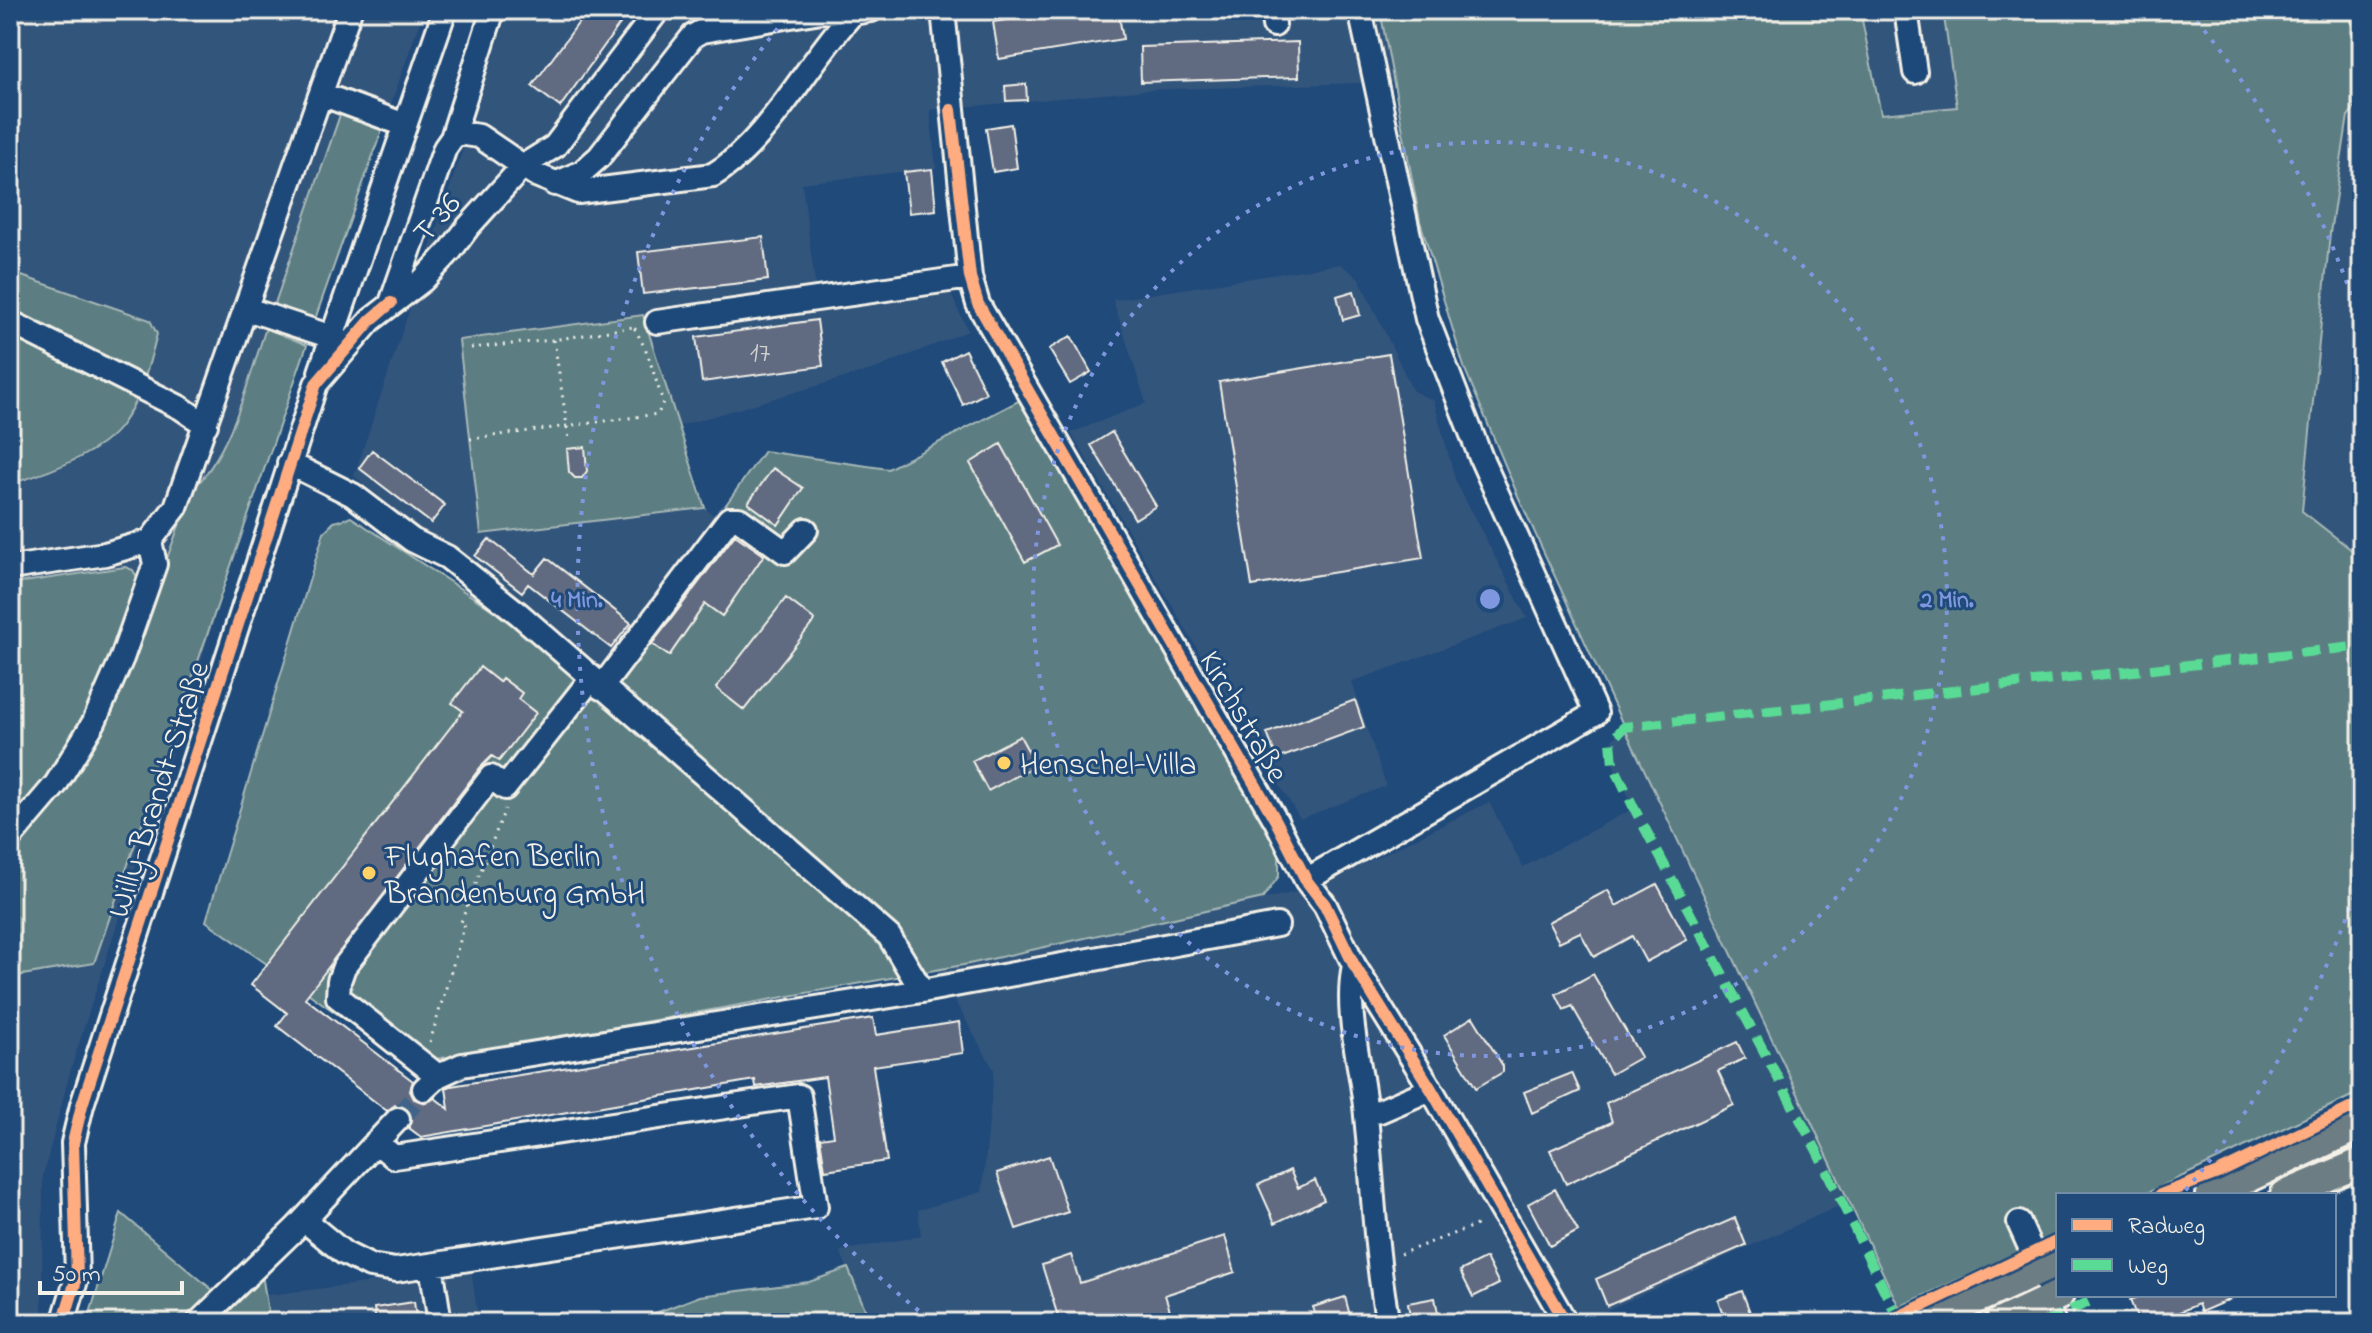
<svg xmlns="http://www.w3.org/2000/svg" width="2372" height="1333" viewBox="0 0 2372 1333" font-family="'Indie Flower',sans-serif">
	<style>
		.built { fill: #33547c }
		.green { fill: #5b7e83; stroke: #a8b8b6; stroke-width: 2 }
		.building { fill: #616b81; stroke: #f4f1e8; stroke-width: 2 }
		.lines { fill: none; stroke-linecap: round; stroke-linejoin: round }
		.minor-tunnel { stroke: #3f638a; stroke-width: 22; stroke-dasharray: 22 11; stroke-linecap: butt }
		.minor-casing { stroke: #f4f1e8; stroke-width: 28 }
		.major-casing { stroke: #f4f1e8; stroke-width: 34 }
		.path { stroke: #f4f1e8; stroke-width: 3; stroke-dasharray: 2 6; stroke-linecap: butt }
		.minor { stroke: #1f4a7a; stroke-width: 22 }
		.major { stroke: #6d7d84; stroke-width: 28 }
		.tram { stroke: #f4f1e8; stroke-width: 2 }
		.quiet { stroke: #5adb95; stroke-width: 10; stroke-dasharray: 20 10; stroke-linecap: butt }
		.cycleway-casing { stroke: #1f4a7a; stroke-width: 17 }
		.cycleway { stroke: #ffac80; stroke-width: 12 }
		.ring { fill: none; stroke: #7e97df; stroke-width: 4; stroke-dasharray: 4 8 }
		.poi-dot { fill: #ffd166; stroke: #1f4a7a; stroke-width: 3 }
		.labels { text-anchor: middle; stroke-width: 6; stroke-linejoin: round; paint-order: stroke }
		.number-label { font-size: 28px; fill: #cfd0ce }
		.street-label { font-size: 32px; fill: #f4f1e8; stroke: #1f4a7a }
		.poi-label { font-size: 32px; fill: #f4f1e8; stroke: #1f4a7a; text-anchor: start }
		.centre { fill: #7e97df; stroke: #1f4a7a; stroke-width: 4 }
		.ring-label { font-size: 24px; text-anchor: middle; font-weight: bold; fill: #7e97df; stroke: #1f4a7a; stroke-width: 6; stroke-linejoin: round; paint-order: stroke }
	</style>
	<rect width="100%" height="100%" fill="#1f4a7a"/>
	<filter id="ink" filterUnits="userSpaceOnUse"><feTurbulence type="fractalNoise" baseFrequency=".0125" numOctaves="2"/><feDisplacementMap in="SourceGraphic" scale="16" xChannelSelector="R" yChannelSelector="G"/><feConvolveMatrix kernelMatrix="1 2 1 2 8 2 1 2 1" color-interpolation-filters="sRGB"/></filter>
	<g filter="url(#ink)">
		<path class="built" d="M10,10H424L251,504L70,1072L43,1176L42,1323H10Z
			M509,10H1380L1395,82L1148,90L930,110L936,168L802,183L816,291L459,340L482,534L705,508L717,518L601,681L354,476Z
			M1860,10H1943L1957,108L1881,114Z
			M2362,99V558L2302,511L2330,233L2348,116Z
			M1340,264L1359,278L1413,391L1434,401L1456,482L1527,618L1352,682L1386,786L1300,819L1220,688L1071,433L1146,403L1113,300Z
			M948,288L968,331L875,369L679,426L649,332Z
			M1624,727L1850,1201L1590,1318L1592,1323H871L840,1251L921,1236L918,1210L982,1192L994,1070L937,970L1315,888L1489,802L1523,867L1634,808L1613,764L1611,741Z
			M471,1270L479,1323H271L267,1295Z"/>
		<path class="green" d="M1380,10H1860L1881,114L1957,107L1943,10H2362V99L2348,116L2330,233L2302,511L2362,558V1091L2143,1195H2058V1234L1899,1307L1624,727L1518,496L1464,367L1420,221Z
			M349,114L383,127L314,322L273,309L340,115Z
			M10,272L150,320L157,334C149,366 140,400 120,427C97,456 44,474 10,484Z
			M643,315L705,508L481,534L459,340Z
			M266,328L307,345L94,963L10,977V850L47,811L144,621L192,490C232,451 248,380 266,328Z
			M1024,398L1279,842V876L1263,898L969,964L408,1064L206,921L324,532L334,522L351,517L601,681L764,451L888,469Z
			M125,567L133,570L139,581C109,674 78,753 10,825V584Z
			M121,1213L222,1298L260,1262L270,1323H87Z
			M848,1268L871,1323H653V1314L700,1296L809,1282Z"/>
		<path class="building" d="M588,10H630L560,107L532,86Z
			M1069,10H1118L1123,39L999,59L993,22Z
			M1298,42L1299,77L1141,82L1140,47Z
			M1026,84L1027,100L1006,101L1005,86Z
			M1011,124L1017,168L993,172L986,128Z
			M932,169L936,210L909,213L904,172Z
			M763,237L768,280L643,294L638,252Z
			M1354,291L1360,315L1343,320L1337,296Z
			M817,320L823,366L702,382L696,337Z
			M1071,336L1091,372L1070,384L1049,349Z
			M965,350L986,393L963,405L942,362Z
			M1389,354L1423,558L1252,586L1219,382Z
			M1112,432L1156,506L1135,519L1091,445Z
			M1001,444L1057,545L1025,562L970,463Z
			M585,447L587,471L582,478H575L569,472L567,449Z
			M372,450L445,505L431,523L359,468Z
			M773,468L803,488L778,525L748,503Z
			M735,535L764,555L722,616L705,604L669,656L652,644Z
			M489,539L534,574L547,558L631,623L611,648L528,584L522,592L475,556Z
			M786,598L815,620L744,710L716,688Z
			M480,667L499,682L502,678L522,693L518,699L536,713L499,761L492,756L480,768L305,998L413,1081L410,1091L414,1099L426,1103L435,1098L449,1109L446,1088L451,1086L873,1018L876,1035L959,1022L963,1053L873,1066L887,1161L825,1170L820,1138L834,1136L825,1077L756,1087L755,1080L421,1137L409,1128L412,1116L407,1108L395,1105L387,1111L277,1026L287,1013L251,985L463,711L452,703Z
			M1355,700L1364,727L1277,759L1267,733Z
			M1020,736L1036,765L988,791L972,761Z
			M1657,884L1687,940L1646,962L1632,936L1594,957L1580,932L1559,942L1548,922L1608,890L1616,906Z
			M1593,974L1641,1057L1611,1074L1572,1006L1564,1010L1556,994Z
			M1473,1017L1503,1066V1072L1476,1088L1444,1035Z
			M1737,1042L1745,1058L1718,1071L1734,1105L1566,1184L1550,1150L1612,1122L1606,1103Z
			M1572,1073L1580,1091L1532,1113L1524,1092Z
			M1049,1156L1068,1212L1016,1229L997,1173Z
			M1290,1170L1298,1188L1315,1180L1324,1200L1275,1223L1258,1185Z
			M1555,1189L1578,1231L1550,1246L1528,1204Z
			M1735,1218L1746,1245L1607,1306L1596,1279Z
			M1225,1236L1235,1272L1165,1295L1174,1323H1060L1042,1265L1071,1255L1080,1283Z
			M1486,1258L1499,1284L1473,1297L1460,1271Z
			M1742,1291L1754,1323H1726L1718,1300Z
			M2143,1295H2240L2201,1312L2198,1304L2154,1323H2139L2130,1300Z
			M1345,1297L1352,1323H1318L1313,1307Z
			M1435,1298L1440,1323H1411L1408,1303Z
			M414,1302L417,1323H376L374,1308Z"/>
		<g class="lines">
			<path class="minor-tunnel" d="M398,1119L424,1089"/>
			<defs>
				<path id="minor" d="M943,10L970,277L978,304L1276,821L1306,880L1325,905L1354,965L1431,1089L1566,1323
					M1273,10L1274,25
					M1906,10L1915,72
					M321,94L405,125
					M452,138L493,10
					M555,184L582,172L599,157L693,36L702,31L821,11L853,13L871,10
					M391,303L445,148L452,138L459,133L479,136L536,175L578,192L713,175C769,141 808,61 853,13
					M247,309L332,337
					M10,322L181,408L206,425
					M657,322L970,277
					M320,372L445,10
					M289,463L353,495L412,540L447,557L519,614L889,936L922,991
					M10,568L105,554L150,541L176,507L350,10
					M601,688L729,519H739L785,552L806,530
					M10,838L56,784L94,722L122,658L155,564L150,541
					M1306,880L1596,713L1481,458L1427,319L1360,10
					M1354,965C1344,1016 1362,1065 1366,1116C1373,1185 1375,1255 1388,1323
					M438,1076L338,997L339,981L344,967L491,777L505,788L591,679
					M424,1089L438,1076L462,1065L922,991L1277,925
					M1366,1113L1380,1111L1431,1089
					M304,1220L344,1253L370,1266L396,1270L816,1207L799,1096L394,1157L376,1142
					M2019,1223L2053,1298
					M431,1265L440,1323
					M2045,1301L2054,1323
					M63,1323L77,1277L73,1143L82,1105L316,384L371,320L423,280L451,250L468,227L523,166L555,146L658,10
					M198,1323L296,1228L398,1119"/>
				<path id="major" d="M2211,1195L2362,1124
					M2285,1195L2362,1162
					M1923,1323L2058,1262
					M1999,1323L2059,1295"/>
			</defs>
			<use href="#minor" class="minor-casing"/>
			<use href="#major" class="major-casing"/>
			<path class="path" d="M554,340L569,439
				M471,348L553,340L633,327
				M470,439L658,414L663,402L647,352L634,327
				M430,1042L465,924L461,922L505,809
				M1400,1254L1479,1224
				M1688,1323H1690"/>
			<use href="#minor" class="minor"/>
			<use href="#major" class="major"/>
			<path class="tram" d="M2351,1323L2362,1318"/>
			<path class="quiet" d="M1900,1323L1817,1151L1634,808L1613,764L1611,741L1624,727L2362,646
				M2043,1323L2097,1298"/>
			<defs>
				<path id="cycleway" d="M951,110L970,277L978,304L1276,821L1306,880L1325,905L1354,965L1431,1089L1566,1323
					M2160,1195L2218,1173L2362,1103
					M63,1323L77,1277L73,1143L82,1105L316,384L371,320L391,303
					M1886,1323L2058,1241"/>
			</defs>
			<use href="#cycleway" class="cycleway-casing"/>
			<use href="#cycleway" class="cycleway"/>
		</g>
	</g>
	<g class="ring">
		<circle cx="1490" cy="599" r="457"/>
		<path d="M2361 874A913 913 0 0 1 2184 1192M928 1318A913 913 0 0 1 791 12M2189 12A913 913 0 0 1 2361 324"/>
	</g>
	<g class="poi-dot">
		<circle cx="1004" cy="763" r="8"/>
		<circle cx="369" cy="873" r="8"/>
	</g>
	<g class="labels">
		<g class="number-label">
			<text x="760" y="361">17</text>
		</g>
		<g class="street-label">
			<text transform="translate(436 217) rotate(-49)" y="11">T 36</text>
			<text transform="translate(1245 716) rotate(60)" y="11">Kirchstraße</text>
			<text transform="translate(157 789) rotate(-72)" y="11">Willy-Brandt-Straße</text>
		</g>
		<g class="poi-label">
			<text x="1020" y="774">Henschel-Villa</text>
			<text x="385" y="866">Flughafen Berlin<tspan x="385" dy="37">Brandenburg GmbH</tspan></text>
		</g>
	</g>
	<circle cx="1490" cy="599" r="12" class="centre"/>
	<g class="ring-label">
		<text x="1947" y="607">2 Min.</text>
		<text x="577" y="607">4 Min.</text>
	</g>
	<rect width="2372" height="1333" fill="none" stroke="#1f4a7a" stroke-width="40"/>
	<rect x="20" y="20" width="2332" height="1293" fill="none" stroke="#f4f1e8" stroke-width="3" filter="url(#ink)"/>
	<rect x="2056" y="1193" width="280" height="104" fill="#1f4a7a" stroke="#748da6" stroke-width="2"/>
	<rect x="2072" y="1219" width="40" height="12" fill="#ffac80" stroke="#748da6" stroke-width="2"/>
	<text x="2128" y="1233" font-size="24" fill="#f4f1e8">Radweg</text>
	<rect x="2072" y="1259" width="40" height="12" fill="#5adb95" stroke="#748da6" stroke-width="2"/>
	<text x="2128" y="1273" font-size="24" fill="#f4f1e8">Weg</text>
	<path d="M40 1281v12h142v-12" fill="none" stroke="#f4f1e8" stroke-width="4"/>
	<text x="52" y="1281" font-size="24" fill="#f4f1e8" stroke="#1f4a7a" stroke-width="6" paint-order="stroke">50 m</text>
</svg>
